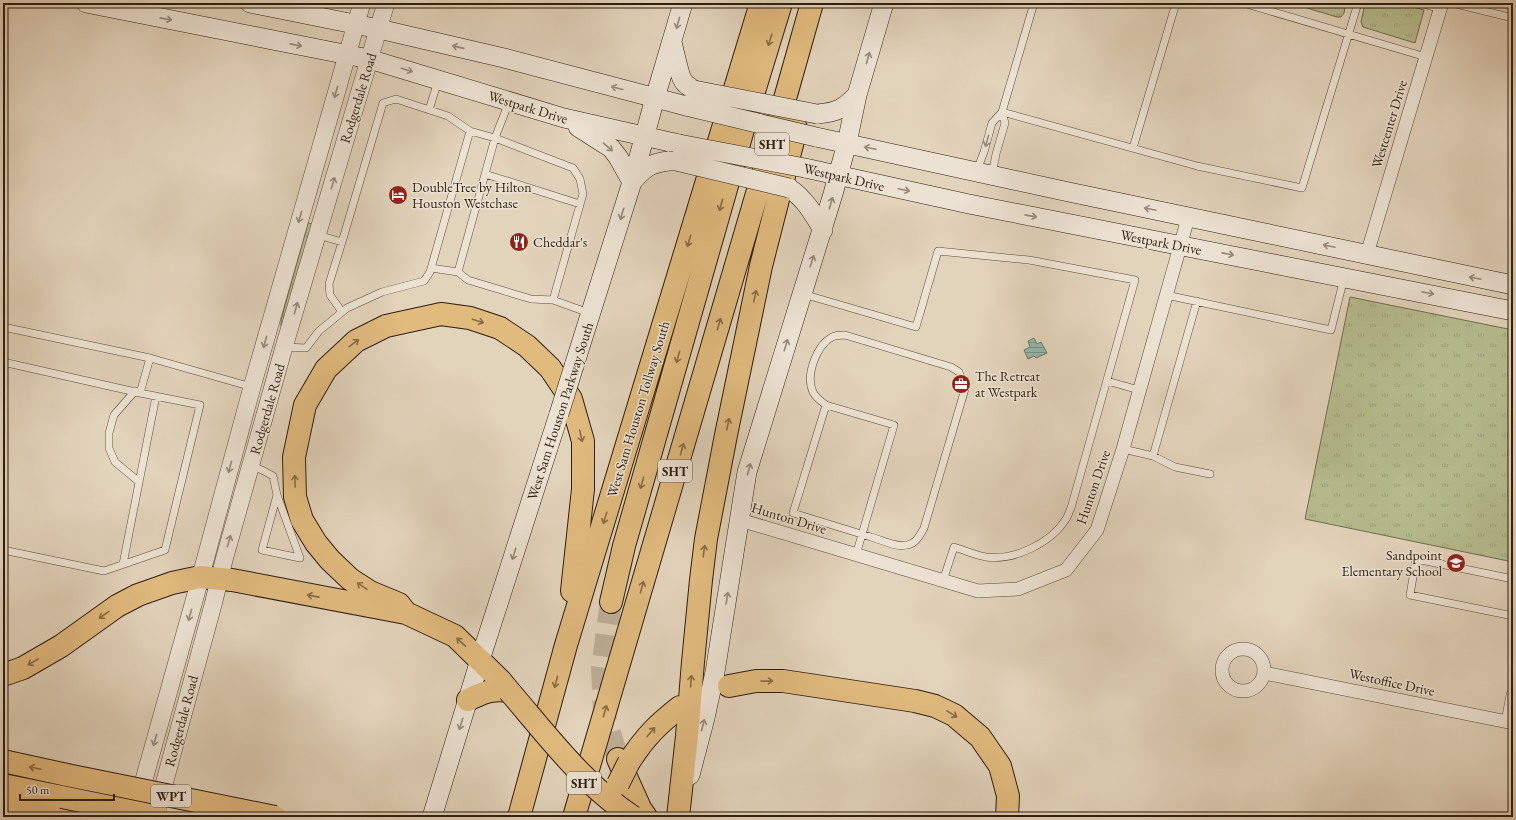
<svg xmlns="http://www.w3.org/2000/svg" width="1516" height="820" viewBox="0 0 1516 820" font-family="'EB Garamond',serif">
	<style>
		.grass { fill: url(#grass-tufts); stroke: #716d4e }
		.water { fill: url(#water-rules); stroke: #6b7a6e }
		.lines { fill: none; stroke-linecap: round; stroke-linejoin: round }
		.motorway-tunnel { stroke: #beaf98; stroke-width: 22; stroke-dasharray: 22 11; stroke-linecap: butt }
		.service-casing { stroke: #5a4b38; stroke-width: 8 }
		.minor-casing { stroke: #5a4b38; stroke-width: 14 }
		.tertiary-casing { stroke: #5a4b38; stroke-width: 18 }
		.secondary-casing { stroke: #2d1e0d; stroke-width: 20 }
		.motorway-casing { stroke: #2d1e0d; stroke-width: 24 }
		.service { stroke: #ece2d3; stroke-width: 7 }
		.minor { stroke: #ece2d3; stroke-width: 13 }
		.tertiary { stroke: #ece2d3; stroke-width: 17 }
		.secondary { stroke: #ece2d3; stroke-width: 19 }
		.motorway { stroke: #e1ba7e; stroke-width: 22 }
		.secondary-bridge-casing { stroke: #2d1e0d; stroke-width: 20; stroke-linecap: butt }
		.motorway-bridge-casing { stroke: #2d1e0d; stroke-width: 24; stroke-linecap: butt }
		.secondary-bridge { stroke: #ece2d3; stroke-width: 19 }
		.motorway-bridge { stroke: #e1ba7e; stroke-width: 22 }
		.oneway { stroke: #968a7a }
		.oneway2 { stroke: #876c46 }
		.labels { text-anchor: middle; stroke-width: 3; stroke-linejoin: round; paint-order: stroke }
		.shield { fill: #ece2d3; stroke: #665948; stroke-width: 1 }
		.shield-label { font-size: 13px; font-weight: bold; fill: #2d1e0d }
		.street-label { font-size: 14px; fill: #2d1e0d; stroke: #ece2d3 }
		.poi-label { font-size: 14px; fill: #2d1e0d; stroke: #ece2d3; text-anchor: start }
	</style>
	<defs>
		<pattern id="grass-tufts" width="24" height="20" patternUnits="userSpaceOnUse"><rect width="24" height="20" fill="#b5bc8e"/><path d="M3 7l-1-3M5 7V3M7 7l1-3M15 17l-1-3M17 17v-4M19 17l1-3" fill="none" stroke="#9ca179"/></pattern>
		<pattern id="water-rules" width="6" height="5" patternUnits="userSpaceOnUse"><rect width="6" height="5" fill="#95b8ae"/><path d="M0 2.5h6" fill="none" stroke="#7a958c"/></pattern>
	</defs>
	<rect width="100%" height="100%" fill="#e2d3bb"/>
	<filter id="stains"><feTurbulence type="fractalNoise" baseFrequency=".005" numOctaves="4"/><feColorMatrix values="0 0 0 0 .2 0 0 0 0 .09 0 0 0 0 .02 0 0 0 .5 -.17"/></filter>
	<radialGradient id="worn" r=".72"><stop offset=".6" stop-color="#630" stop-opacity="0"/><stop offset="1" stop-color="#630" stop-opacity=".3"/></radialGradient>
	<path class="grass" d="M1290,3H1346L1344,13L1341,17H1337Z
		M1365,3H1400L1424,10L1415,43L1363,27L1361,22Z
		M308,223L312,224L285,327L281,326V320Z
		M1350,297L1513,330V562L1305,519Z"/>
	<path class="water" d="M1034,338L1037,344L1041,342L1047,353L1036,358L1034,356L1028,359L1024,350L1030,347L1028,341Z"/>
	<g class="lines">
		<path class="motorway-tunnel" d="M611,602L602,668L604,713L618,759"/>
		<defs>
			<path id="service" d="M1243,3L1426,57
				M1420,3L1440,9
				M1452,3L1513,18
				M509,102L495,138L458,272L468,280L531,299L553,300
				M429,110L438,81
				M1002,112L1197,166L1302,188L1358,3
				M470,131L495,138L573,168L580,179L583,194L553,300L589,313
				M1133,148L1176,3
				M977,170L984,152L992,123L1002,112L1034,3
				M485,174L580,204
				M992,175L996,154L1005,123L1002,112
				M342,242L329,284L330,295L342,312
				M431,268L458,272
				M803,294L916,327L938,251L1029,260L1135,280L1071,508C1069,512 1068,516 1066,519C1051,543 1014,561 986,557C975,555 964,550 954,547L943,581
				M1166,295L1331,330L1344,278
				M3,327L150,358
				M284,347L306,348L319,331L347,308L382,292L424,281L430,272L470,131L448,116L396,99L383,103L342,242L318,235
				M3,362L140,393
				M1107,381L1139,390
				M135,391L114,415L109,433V448L115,462L138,481
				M826,405C822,402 815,397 813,392C805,375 817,345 832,337C836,335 841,335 845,335L951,367L959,372L965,389L924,528C920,535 916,544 907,545C896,548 882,540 871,537C845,529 819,521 793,513L826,405L894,425L856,555
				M1123,449L1153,456L1175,467L1210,474
				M1153,456L1197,301
				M250,466L262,470L273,476L277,495L300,558
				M277,495L262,550L300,558
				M3,550L104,571L165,550L200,405L140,393L150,358L252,387
				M123,564L156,396
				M1513,579L1416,559L1410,595L1513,616"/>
			<path id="minor" d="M1367,254L1442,3
				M740,520L978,591L1018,589L1066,570L1097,530L1123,449L1188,218
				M1222 670a21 21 0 1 1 42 0a21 21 0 1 1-42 0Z
				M1264,673L1513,723
				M1508,722L1513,695"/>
			<path id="tertiary" d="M138,801L194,601L252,387L362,3
				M155,817L213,605L224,560L284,347L386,3"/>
			<path id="secondary" d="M86,3L369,59L564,118L679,144
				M250,3L379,29L504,58L690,107
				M672,42C674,50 680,78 684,82C686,85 691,88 694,90
				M817,114C838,112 843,109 857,95
				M578,127L611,148L618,157L632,182C644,168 650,163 669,161
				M816,137L1064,191L1513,285
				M805,168L969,204L1513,311
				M789,188C805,199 813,213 823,230
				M574,366L632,182L655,98L683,3
				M690,775L705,718L715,672L747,472L833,194L847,143L857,95L884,3
				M432,817L480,660L559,414"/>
			<path id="motorway" d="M611,602L624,546L752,98L781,3
				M406,613L399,604L370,592L350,579L330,560L316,543L302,520L295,497L294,457L305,405L326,369L356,341L386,326L441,314L470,318L500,328L527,346L550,368L571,399L583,441V489L572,591
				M3,675L23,668L61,646L117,606L138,595L172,583L200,577L232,580L406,613L455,636L500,680L509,691
				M729,686L756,681H783L915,701L935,706L954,715L980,737L1000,766L1008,796L1007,817
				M468,700C482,693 493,688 509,691
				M618,759L640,808L646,817
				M3,761L67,775
				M629,762C644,738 658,724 680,707
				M3,785L62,797
				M3,803L72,817
				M519,817L566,645L761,3
				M574,817L788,88L812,3
				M678,817L687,736L693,662L701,580L706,539L726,435L761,266L796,129L791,112"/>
		</defs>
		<use href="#service" class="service-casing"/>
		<use href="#minor" class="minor-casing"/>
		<use href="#tertiary" class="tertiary-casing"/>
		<use href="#secondary" class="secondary-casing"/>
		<use href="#motorway" class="motorway-casing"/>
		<use href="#service" class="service"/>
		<use href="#minor" class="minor"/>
		<use href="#tertiary" class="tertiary"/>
		<use href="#secondary" class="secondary"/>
		<use href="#motorway" class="motorway"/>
		<defs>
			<path id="secondary-bridge" d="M694,90L817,114
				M690,107L816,137
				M679,144L805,168
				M669,161H676L789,188
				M559,414L574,366"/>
			<path id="motorway-bridge" d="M509,691C547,735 584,785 633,817
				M67,775L275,817
				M618,784L629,762
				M62,797L159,817"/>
		</defs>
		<use href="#secondary-bridge" class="secondary-bridge-casing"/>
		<use href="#motorway-bridge" class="motorway-bridge-casing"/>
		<use href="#secondary-bridge" class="secondary-bridge"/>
		<use href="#motorway-bridge" class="motorway-bridge"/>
	</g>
	<defs><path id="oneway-shaft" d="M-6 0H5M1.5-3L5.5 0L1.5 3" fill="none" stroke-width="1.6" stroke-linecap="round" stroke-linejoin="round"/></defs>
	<g class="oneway">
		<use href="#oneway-shaft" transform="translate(166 19) rotate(11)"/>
		<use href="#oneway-shaft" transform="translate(678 23) rotate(106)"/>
		<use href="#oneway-shaft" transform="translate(296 45) rotate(11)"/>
		<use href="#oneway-shaft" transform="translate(458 47) rotate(-167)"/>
		<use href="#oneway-shaft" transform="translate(868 58) rotate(-74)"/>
		<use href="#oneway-shaft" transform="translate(407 70) rotate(17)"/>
		<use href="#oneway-shaft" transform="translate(617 88) rotate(-165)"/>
		<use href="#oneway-shaft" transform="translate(336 92) rotate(106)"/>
		<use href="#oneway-shaft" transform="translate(987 141) rotate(106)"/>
		<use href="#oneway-shaft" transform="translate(608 147) rotate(41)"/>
		<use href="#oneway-shaft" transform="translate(870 148) rotate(-168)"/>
		<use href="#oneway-shaft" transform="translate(333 183) rotate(-73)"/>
		<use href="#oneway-shaft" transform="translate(904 190) rotate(12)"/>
		<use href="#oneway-shaft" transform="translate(831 203) rotate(-73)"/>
		<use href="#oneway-shaft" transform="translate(1150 209) rotate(-168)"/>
		<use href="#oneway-shaft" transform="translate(622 214) rotate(107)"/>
		<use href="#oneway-shaft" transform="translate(1031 216) rotate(11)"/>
		<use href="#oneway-shaft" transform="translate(300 217) rotate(106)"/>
		<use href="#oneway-shaft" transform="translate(1329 246) rotate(-168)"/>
		<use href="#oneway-shaft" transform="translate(1228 254) rotate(11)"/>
		<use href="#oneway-shaft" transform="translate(812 261) rotate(-72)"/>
		<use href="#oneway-shaft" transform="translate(1475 278) rotate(-168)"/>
		<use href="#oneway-shaft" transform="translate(1428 293) rotate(11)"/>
		<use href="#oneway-shaft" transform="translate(296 308) rotate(-74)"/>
		<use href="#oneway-shaft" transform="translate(265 342) rotate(106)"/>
		<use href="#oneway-shaft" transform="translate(786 345) rotate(-73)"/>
		<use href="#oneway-shaft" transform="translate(230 467) rotate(105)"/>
		<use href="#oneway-shaft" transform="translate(749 469) rotate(-75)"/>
		<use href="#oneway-shaft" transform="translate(229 541) rotate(-74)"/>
		<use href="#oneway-shaft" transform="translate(514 554) rotate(108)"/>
		<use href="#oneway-shaft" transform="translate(727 598) rotate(-81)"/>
		<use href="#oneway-shaft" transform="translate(190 615) rotate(106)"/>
		<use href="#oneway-shaft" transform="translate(461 724) rotate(107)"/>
		<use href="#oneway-shaft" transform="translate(703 725) rotate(-75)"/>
		<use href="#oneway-shaft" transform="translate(155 740) rotate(106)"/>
	</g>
	<g class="oneway2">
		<use href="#oneway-shaft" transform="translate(770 40) rotate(108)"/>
		<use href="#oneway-shaft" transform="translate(721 205) rotate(106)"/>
		<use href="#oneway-shaft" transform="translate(689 241) rotate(107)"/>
		<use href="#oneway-shaft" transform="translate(755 296) rotate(-78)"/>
		<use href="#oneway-shaft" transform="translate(478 321) rotate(18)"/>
		<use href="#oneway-shaft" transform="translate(719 324) rotate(-74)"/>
		<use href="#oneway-shaft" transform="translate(354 343) rotate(-37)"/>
		<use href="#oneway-shaft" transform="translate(678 357) rotate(106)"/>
		<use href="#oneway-shaft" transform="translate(728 424) rotate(-78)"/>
		<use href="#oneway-shaft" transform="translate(581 436) rotate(77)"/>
		<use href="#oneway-shaft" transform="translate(682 449) rotate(-74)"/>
		<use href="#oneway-shaft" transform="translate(295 481) rotate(-92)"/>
		<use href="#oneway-shaft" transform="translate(642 483) rotate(106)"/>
		<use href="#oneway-shaft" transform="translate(605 518) rotate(107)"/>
		<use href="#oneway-shaft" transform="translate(704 551) rotate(-82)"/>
		<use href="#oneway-shaft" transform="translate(362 586) rotate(-146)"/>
		<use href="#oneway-shaft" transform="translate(642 587) rotate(-74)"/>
		<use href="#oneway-shaft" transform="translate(313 596) rotate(-169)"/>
		<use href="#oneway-shaft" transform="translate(104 615) rotate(144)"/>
		<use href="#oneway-shaft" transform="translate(461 642) rotate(-137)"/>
		<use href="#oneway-shaft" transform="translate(33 662) rotate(150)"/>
		<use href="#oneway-shaft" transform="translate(691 681) rotate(-86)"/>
		<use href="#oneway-shaft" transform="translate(767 681) rotate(-1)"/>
		<use href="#oneway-shaft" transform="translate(556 682) rotate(105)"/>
		<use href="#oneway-shaft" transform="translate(605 711) rotate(-74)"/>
		<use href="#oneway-shaft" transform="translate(952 714) rotate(31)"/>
		<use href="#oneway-shaft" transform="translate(651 732) rotate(-49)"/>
		<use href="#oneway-shaft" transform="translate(35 768) rotate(-168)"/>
	</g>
	<defs>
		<symbol id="hotel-disc" viewBox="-11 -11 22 22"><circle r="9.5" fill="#8f2418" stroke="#ece2d3"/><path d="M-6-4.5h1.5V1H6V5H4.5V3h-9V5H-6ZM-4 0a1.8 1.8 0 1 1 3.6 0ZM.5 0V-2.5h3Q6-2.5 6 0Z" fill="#fff"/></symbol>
		<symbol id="restaurant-disc" viewBox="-11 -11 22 22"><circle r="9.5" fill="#8f2418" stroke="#ece2d3"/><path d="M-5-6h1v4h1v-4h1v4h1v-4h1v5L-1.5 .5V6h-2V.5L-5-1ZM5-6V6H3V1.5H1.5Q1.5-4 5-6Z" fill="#fff"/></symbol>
		<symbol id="office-disc" viewBox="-11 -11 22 22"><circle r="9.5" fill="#8f2418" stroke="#ece2d3"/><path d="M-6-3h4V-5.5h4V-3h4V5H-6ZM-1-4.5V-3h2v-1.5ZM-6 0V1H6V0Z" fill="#fff"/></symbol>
		<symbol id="school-disc" viewBox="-11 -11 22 22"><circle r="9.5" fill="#8f2418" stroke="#ece2d3"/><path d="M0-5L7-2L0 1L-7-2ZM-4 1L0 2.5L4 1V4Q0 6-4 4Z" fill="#fff"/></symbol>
	</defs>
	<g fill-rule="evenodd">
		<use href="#hotel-disc" x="387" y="184" width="22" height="22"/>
		<use href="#restaurant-disc" x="508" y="231" width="22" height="22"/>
		<use href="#office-disc" x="950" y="373" width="22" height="22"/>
		<use href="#school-disc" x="1445" y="552" width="22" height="22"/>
	</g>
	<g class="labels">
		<g class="shield">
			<rect x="755" y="133" width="34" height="22" rx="3"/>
			<rect x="658" y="460" width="34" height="22" rx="3"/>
			<rect x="567" y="772" width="34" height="22" rx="3"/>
			<rect x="151" y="785" width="40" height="22" rx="3"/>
		</g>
		<g class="shield-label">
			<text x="772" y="149">SHT</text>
			<text x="675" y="476">SHT</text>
			<text x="584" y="788">SHT</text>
			<text x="171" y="801">WPT</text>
		</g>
		<g class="street-label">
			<text transform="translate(358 98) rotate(-73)" y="5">Rodgerdale Road</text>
			<text transform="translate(528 107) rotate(17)" y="5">Westpark Drive</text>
			<text transform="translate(1389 124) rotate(-73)" y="5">Westcenter Drive</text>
			<text transform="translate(844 177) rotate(13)" y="5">Westpark Drive</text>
			<text transform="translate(1161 242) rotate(11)" y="5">Westpark Drive</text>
			<text transform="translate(267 409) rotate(-74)" y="5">Rodgerdale Road</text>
			<text transform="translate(638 409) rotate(-73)" y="5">West Sam Houston Tollway South</text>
			<text transform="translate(560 411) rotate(-72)" y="5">West Sam Houston Parkway South</text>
			<text transform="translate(1093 487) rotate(-71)" y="5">Hunton Drive</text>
			<text transform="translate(789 518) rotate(17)" y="5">Hunton Drive</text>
			<text transform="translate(1392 682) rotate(12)" y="5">Westoffice Drive</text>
			<text transform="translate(181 721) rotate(-75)" y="5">Rodgerdale Road</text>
		</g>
		<g class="poi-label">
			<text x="412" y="192">DoubleTree by Hilton<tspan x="412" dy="16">Houston Westchase</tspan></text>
			<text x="533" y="247">Cheddar's</text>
			<text x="975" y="381">The Retreat<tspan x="975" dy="16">at Westpark</tspan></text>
			<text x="1442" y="560" text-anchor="end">Sandpoint<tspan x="1442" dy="16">Elementary School</tspan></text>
		</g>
	</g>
	<rect width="1516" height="820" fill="none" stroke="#e2d3bb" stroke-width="16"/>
	<rect x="4" y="4" width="1508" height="812" fill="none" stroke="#2d1e0d" stroke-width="2"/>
	<rect x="8" y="8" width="1500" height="804" fill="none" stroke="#2d1e0d"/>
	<path d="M20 794v6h94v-6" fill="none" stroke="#2d1e0d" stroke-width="2"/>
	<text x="26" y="794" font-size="12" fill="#2d1e0d" stroke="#ece2d3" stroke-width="3" paint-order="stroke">50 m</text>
	<rect width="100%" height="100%" filter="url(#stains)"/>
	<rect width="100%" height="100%" fill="url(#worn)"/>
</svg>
